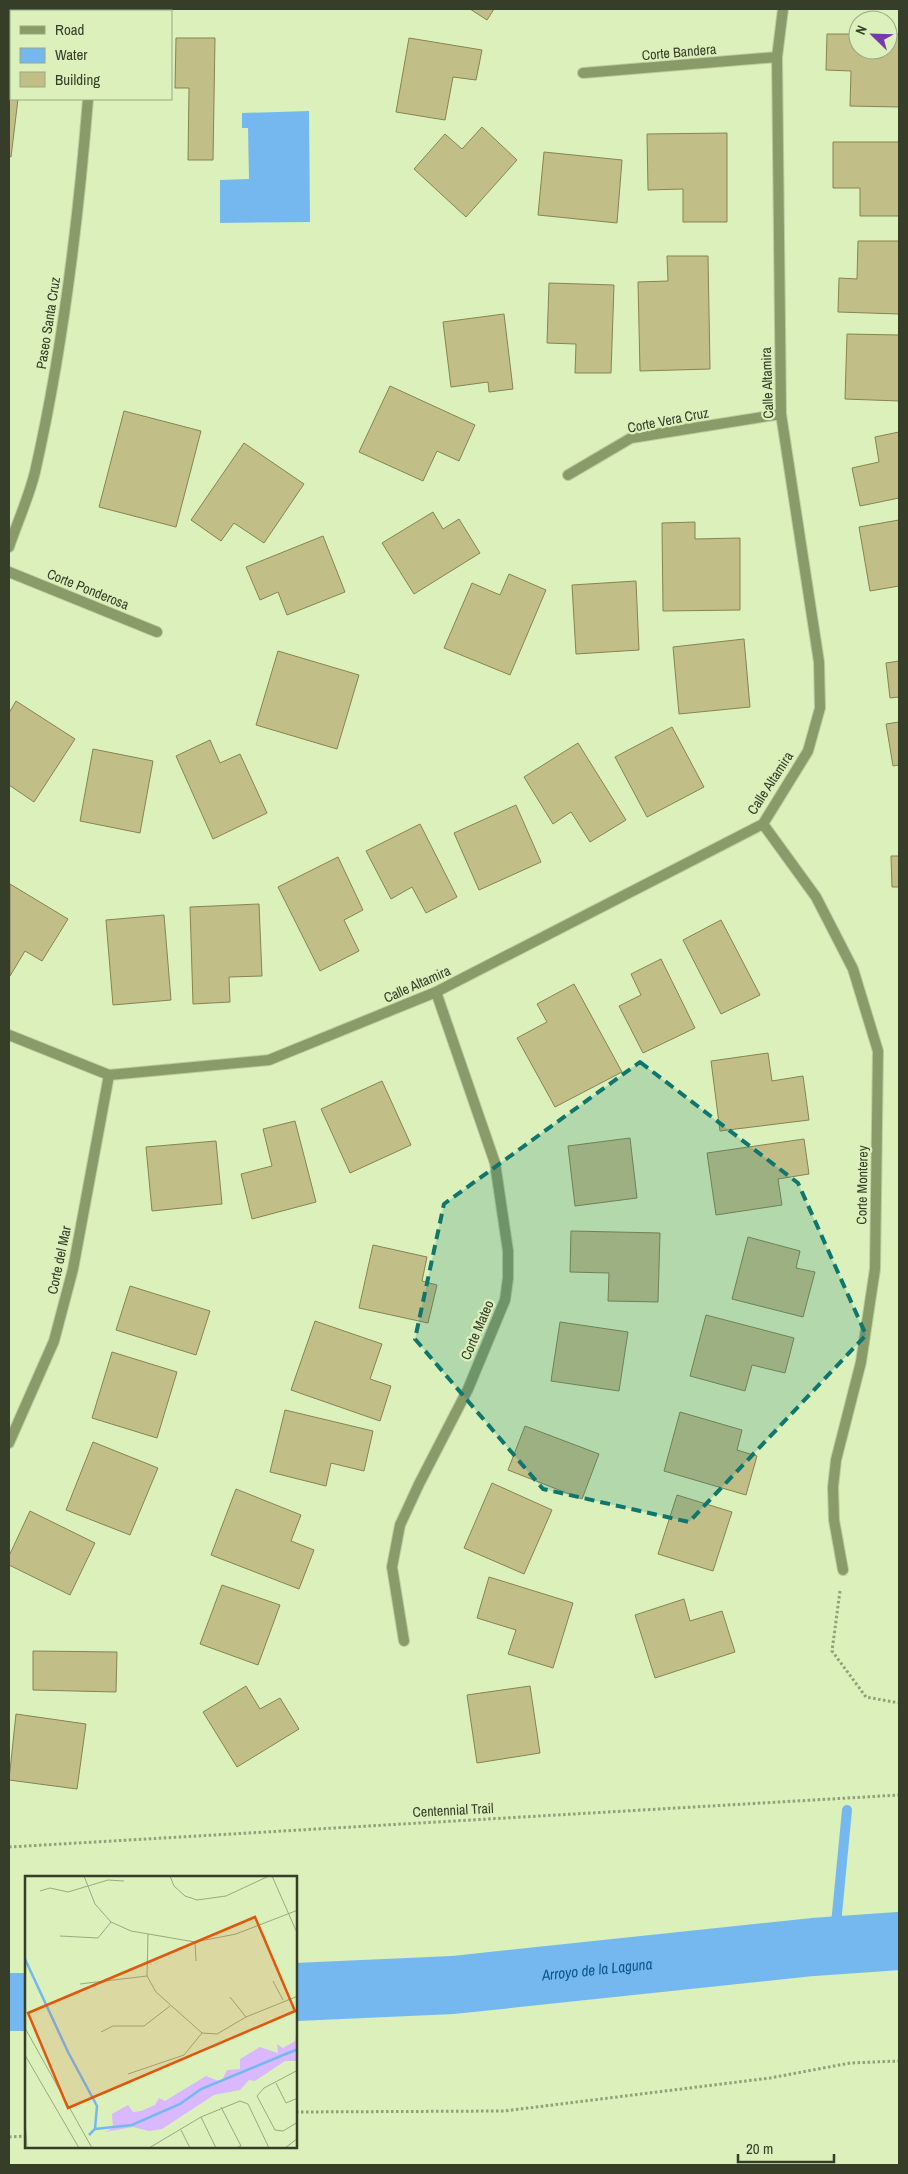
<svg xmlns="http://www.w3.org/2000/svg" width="908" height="2174" viewBox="0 0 908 2174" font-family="'Archivo Narrow',sans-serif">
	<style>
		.water { fill: #75b8f0 }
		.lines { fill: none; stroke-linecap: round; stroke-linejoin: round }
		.stream { stroke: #75b8f0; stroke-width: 10 }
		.river { stroke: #75b8f0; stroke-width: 58 }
		.building { fill: #c1be88; stroke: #878450 }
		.minor-casing { stroke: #bacc9e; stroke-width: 12 }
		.path { stroke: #91a07a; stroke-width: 3; stroke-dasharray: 2.5 2.5; stroke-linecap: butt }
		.minor { stroke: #889b68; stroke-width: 10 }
		.marked { fill: #0f766e; fill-opacity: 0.2; stroke: #0f766e; stroke-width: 4; stroke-dasharray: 10 6; stroke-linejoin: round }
		.labels { text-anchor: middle; stroke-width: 4.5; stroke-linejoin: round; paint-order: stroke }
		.street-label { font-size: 14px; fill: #363e2a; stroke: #dbf0bb }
		.water-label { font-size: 15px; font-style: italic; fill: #08578b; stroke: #dbf0bb }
		.inset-river { fill: none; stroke: #75b8f0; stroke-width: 2.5 }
		.inset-road { fill: none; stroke: #99a981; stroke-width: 1 }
		.view { fill: #df580e; fill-opacity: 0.15; stroke: #df580e; stroke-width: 2.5 }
		.inset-edge { fill: none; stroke: #363e2a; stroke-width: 2.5 }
	</style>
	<rect width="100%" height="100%" fill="#dbf0bb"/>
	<path class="water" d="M309,111L310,222L220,223V180L249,179L248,128H242V113Z"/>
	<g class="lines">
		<path class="stream" d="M834,1945L847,1810"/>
		<g class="river">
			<path id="s1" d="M296,1992L453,1985L813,1947L899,1941"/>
			<path d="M9,2002H26"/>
		</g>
	</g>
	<path class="building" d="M9,9H18V11H11V47H9Z
		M470,9H494L487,20Z
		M827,34H858V50H888V34H899V107L850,106L851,71L826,70Z
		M176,38H215L213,160H188L189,88H175Z
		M409,38L482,50L476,80L453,77L445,120L396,112Z
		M9,77L11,78V99H18L11,157L9,156Z
		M482,127L517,160L466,217L414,169L445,134L462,149Z
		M727,133V222H683V189L648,190L647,134Z
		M833,142H899V216H860V188H833Z
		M544,152L622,160L617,223L538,215Z
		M858,241H899V314L838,312L839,278L857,279Z
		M667,256H708L710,369L640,371L638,282L668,281Z
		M549,283L614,285L611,373H575L576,344L547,343Z
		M504,314L513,389L489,392L488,382L451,387L443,322Z
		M847,334L899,335V401L845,399Z
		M390,386L475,425L459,461L437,451L423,481L359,452Z
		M124,411L201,431L176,527L99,507Z
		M899,432V498L860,506L852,468L879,462L875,437Z
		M244,443L304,484L264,543L234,523L221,541L191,520Z
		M433,512L443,529L459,519L480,553L414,594L382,543Z
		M899,520V586L870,591L859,527Z
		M695,522V539L740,538V610L663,611L662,523Z
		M323,536L345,592L287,615L278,592L260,600L246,567Z
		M509,574L546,590L510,675L444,648L472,583L500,595Z
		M636,581L639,650L576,654L572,585Z
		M744,639L750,707L679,714L673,647Z
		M278,651L359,675L337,749L256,725Z
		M899,661V697L890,698L886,663Z
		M16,701L75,739L34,802L9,785V713Z
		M899,722V765L893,766L886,724Z
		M672,727L704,787L647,817L615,757Z
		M210,740L220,763L240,754L267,813L213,839L176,756Z
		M578,743L626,820L590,842L571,812L553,824L524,777Z
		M93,749L153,761L140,833L80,821Z
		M516,805L541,862L479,890L454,833Z
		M420,824L457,897L426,913L412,887L391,899L366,851Z
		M891,856H899V887H892Z
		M338,857L363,910L344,920L359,951L320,971L278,887Z
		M10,884L68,919L42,961L25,951L10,976Z
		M259,904L262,976L229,977L230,1002L193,1004L190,907Z
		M164,915L171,1000L113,1005L106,920Z
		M721,920L760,995L721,1014L683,940Z
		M661,959L695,1028L643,1053L619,1006L641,995L631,974Z
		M574,984L622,1072L555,1107L517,1038L547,1022L537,1004Z
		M768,1053L772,1081L803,1076L809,1120L720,1131L711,1061Z
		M382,1081L411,1145L350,1173L321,1109Z
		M295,1121L316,1202L252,1219L241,1174L272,1166L263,1129Z
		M630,1138L637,1198L575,1206L568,1146Z
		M804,1139L809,1174L778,1179L782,1205L716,1215L707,1153Z
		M216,1141L222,1204L152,1211L146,1147Z
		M571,1231L660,1233L658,1302L608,1301L609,1273L570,1272Z
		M748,1237L800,1251L796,1268L815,1272L803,1317L732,1299Z
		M373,1245L427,1257L422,1281L437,1285L428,1323L359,1308Z
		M130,1286L210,1311L196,1355L116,1330Z
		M706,1315L794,1338L785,1373L752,1365L745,1391L690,1376Z
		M315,1321L382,1344L370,1379L391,1386L380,1421L291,1390Z
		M560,1322L628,1332L619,1391L551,1381Z
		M112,1352L177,1372L157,1438L92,1418Z
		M285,1410L373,1431L364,1471L331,1463L326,1486L270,1472Z
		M680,1412L742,1430L737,1450L757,1456L746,1495L664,1471Z
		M525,1426L599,1454L582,1499L508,1470Z
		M93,1442L158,1468L130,1535L66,1510Z
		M492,1483L552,1510L524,1574L464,1548Z
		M236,1489L301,1515L291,1541L314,1550L299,1589L211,1555Z
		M677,1495L732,1512L713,1571L658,1554Z
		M30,1511L95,1543L70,1595L9,1565V1556Z
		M489,1577L573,1603L553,1668L508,1654L516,1630L477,1618Z
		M222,1585L280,1605L258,1665L200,1644Z
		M684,1599L690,1621L722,1611L735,1652L655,1678L635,1615Z
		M33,1651L117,1652L116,1692L33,1690Z
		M246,1686L260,1709L280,1698L299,1729L237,1767L203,1712Z
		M530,1686L540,1753L477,1763L467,1695Z
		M16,1714L86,1724L77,1789L9,1780Z"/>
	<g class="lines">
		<defs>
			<path id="minor" d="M93,11L94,9
				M583,73L777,57
				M568,475L631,438L781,414
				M9,547C17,523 29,497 35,472C63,349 78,224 88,99
				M9,572L157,632
				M763,824L816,897L853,969L878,1051L875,1269L861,1362L836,1460L833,1487L834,1520L843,1570
				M9,1035L109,1075L269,1060L436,992L763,824L808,751L820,708L819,662L781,414L777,57L783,9
				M9,1443L54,1341L73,1269L109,1075
				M404,1641L392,1567L400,1525L419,1484L468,1389L505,1300L508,1278V1251L495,1163L436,992"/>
		</defs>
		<use href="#minor" class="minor-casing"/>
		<path class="path" d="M840,1591L832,1651L866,1697L899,1703
			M9,1847L899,1795
			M296,2112L504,2111L770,2078L850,2063L899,2061
			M9,2137L26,2136"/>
		<use href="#minor" class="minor"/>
	</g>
	<path class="marked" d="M640,1062L798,1183L866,1335L689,1522L543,1489L415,1339L444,1204Z"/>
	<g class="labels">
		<g class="street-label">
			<text transform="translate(679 52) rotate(-5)" y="5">Corte Bandera</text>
			<text transform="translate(48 323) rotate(-81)" y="5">Paseo Santa Cruz</text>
			<text transform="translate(767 383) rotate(-92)" y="5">Calle Altamira</text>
			<text transform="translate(668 420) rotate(-11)" y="5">Corte Vera Cruz</text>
			<text transform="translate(88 589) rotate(22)" y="5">Corte Ponderosa</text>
			<text transform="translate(770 783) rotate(-57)" y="5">Calle Altamira</text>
			<text transform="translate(417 984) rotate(-24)" y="5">Calle Altamira</text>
			<text transform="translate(862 1185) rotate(-89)" y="5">Corte Monterey</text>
			<text transform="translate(59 1260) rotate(-78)" y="5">Corte del Mar</text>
			<text transform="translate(477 1330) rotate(-67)" y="5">Corte Mateo</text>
			<text transform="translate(453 1810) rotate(-3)" y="5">Centennial Trail</text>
		</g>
		<g class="water-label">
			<text dy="5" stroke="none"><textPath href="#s1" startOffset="302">Arroyo de la Laguna</textPath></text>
		</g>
	</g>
	<g transform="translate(25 1876)">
		<rect width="272" height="272" fill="#dbf0bb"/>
		<path d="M272,152L271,185H260L230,205L224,204L215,214L189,219L137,253L124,255L108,251L80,256L88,252L87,238L103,229L108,236L116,235L130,229L134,222L140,225L181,200L196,206L202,194L215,193V183L235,171L253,177L252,168L258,172L270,165Z" fill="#d9b8ff"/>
		<path class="inset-river" d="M0,83L43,176L72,230L70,253L64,259M70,253L107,249L155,228L176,213L273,173"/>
		<path class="inset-road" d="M59,0L70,28L86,46L106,55L170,66L211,58L273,34M145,0L149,10L160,20L172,24L201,20L244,0M247,0L273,59M15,15L25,12L43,16L83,4L99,5M123,58L122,100L131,116L177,157L192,158L221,141L273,120M35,60L73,62L86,46M170,66L171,85M248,105L258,124M55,108L122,100M205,121L221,141M0,152L67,272M76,156L88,150H119L145,130M0,179L54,272M273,194L239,212L232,220L250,254L258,255L273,246M103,198L159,179L177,157M251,207L261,227L273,222M196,231L216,270L211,272M176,241L191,272M0,244L2,272M156,254L165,272M124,272L176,241L215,225L223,228L244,272M260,272L273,262"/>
		<path class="view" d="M230,41L270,135L43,232L3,137Z"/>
		<rect width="272" height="272" class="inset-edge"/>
	</g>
	<rect width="908" height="2174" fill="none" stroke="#363e2a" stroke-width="20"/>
	<rect x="10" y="10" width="162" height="90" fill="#dbf0bb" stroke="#99a981"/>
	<rect x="20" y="26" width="25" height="8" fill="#889b68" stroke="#99a981"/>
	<text x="55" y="35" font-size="15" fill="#363e2a">Road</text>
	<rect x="20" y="48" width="25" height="15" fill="#75b8f0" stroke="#99a981"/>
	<text x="55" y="60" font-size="15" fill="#363e2a">Water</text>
	<rect x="20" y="72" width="25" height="15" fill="#c1be88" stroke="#99a981"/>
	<text x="55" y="85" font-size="15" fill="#363e2a">Building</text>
	<g transform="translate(873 35) rotate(293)"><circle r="24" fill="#dbf0bb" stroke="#99a981"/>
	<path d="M0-4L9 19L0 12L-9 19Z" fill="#7839ae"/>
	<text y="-8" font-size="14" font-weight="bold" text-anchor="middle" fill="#363e2a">N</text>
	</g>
	<path d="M738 2154v8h96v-8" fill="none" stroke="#363e2a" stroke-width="2.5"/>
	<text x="746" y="2154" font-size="15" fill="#363e2a" stroke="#dbf0bb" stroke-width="4" paint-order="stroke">20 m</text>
</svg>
